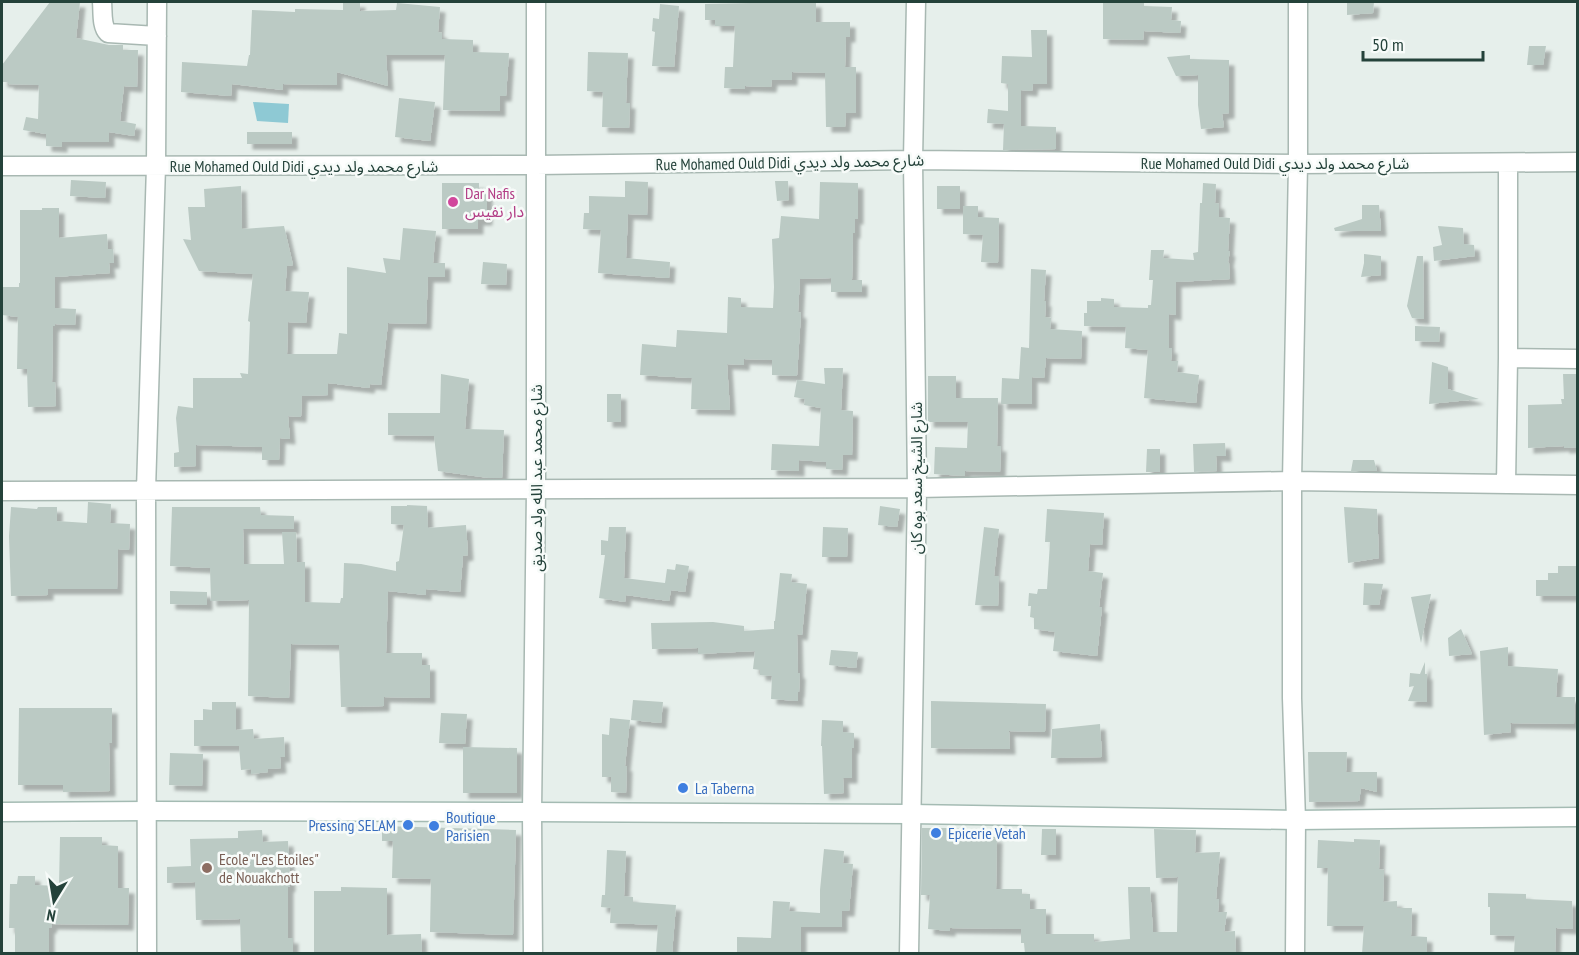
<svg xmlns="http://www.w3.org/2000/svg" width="1579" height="955" viewBox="0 0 1579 955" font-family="'PT Sans Narrow','Noto Sans Arabic',sans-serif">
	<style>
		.water { fill: #8ec9d4 }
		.building { fill: #bbcac4; filter: url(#shadow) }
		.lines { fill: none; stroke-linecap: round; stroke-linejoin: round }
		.street-casing { stroke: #a8b8b2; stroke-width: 21 }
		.secondary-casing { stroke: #a4bbb3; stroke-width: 21 }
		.street { stroke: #fff; stroke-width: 18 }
		.secondary { stroke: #fff; stroke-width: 18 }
		.hotel-dot { fill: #d1479c; stroke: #f7fbf9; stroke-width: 2 }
		.shop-dot { fill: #3f7fe0; stroke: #f7fbf9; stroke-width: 2 }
		.education-dot { fill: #8d6e63; stroke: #f7fbf9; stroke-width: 2 }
		.labels { text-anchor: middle; stroke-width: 5; stroke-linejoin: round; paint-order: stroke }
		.street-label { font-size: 16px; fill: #24423a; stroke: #f7fbf9 }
		.hotel-label { font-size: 16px; fill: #b23c85; stroke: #f7fbf9; text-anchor: start }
		.shop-label { font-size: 16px; fill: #366cbe; stroke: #f7fbf9; text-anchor: start }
		.education-label { font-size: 16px; fill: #785e54; stroke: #f7fbf9; text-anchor: start }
	</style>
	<defs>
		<filter id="shadow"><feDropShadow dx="5.5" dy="5.5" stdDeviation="1.5" flood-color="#0004"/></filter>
	</defs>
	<rect width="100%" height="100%" fill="#e6efeb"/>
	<path class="water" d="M253,102L289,104L288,123L257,121Z"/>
	<path class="building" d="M50,2H80L76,38L109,45H123V50H138L137,87L124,86L120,121L136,124L134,136L109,132V142H62V147L46,146V134L23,130L26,117L38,119L39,85L8,84V82H2V65Z
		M343,2H360V11L396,10L397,3L440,7L438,32L442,33V39L473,40V52L509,53L506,96H500V111L443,110L445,55H386L388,86L337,72V85L283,84V90L232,84L231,96L181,92L182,62L247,66L249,55H250L252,10L295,12V9L343,10Z
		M750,2H816V22H850V37H846L845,67H856V113H846L845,127H826L825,73L792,72V80H772L771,87L745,86V89L724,88L725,67H733L735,26H715V20H705V4L750,3Z
		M1103,2H1144V6L1172,7L1171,20L1181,21L1180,33L1144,31L1143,40L1103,39Z
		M1347,2H1374L1373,13L1347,15Z
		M660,4L679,6L674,67L652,66L655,32L652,31L653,18L659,19Z
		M1031,30H1047V84H1033L1032,91L1021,90V126L1056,127V149L1003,150L1004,124L987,123L988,109L1008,111V84L1001,83L1002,56L1032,57Z
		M1529,46H1546L1543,65H1527Z
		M588,52L628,53L626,103H630L629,128L602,127L603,92L587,91Z
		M1190,55V59L1229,60V113L1222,114L1224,127L1201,129L1198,105V75L1176,76L1167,57Z
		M399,98L435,102L430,141L395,137Z
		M247,132H292V144H247Z
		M71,180L106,182L105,198L70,196Z
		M625,181L648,182L647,215L628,214L626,258L670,262L669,278L598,273L601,230L583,229L584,213H589V196L625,197Z
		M775,181H788L789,200L777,201Z
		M820,182L858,183V219H855V233H853L852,280H862V292H831V278L800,279L798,312L801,313L797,376L772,375V360L744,359V365L727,364L730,410L691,409L692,378L640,375L642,344L676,347L677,330L727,333L728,297L741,298V307L773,308L774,287L772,239L779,238L781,216L819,219Z
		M442,183H479V192H487V220H478V229H442Z
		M1203,183L1216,184L1215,203L1219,204V217L1230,218L1228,251H1230L1228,262L1229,263L1230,279L1176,282V315L1169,314V348H1172L1171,361H1178L1177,372L1199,375L1196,403L1144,398L1148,350L1125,348L1126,327L1084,326V313H1087V301H1101V298L1114,299V307L1148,308V305H1151L1153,280H1149L1151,250H1164L1163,258L1194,260L1193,253L1198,252L1200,203H1202Z
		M241,186L242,229L284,226L293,265L287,266L285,291L309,292L306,323L288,322L287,354H337L339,333L347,334V267L386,273L383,258L400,260L403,228L436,231L433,263H445V277H428L426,324L388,323L381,385L370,384L369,388L328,383V395L302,396L301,417L288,416L290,439L280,438L279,460H262V447L196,445V466L174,467V453L179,452L176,418L178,406L193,408V378H242L240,373L248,374L250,322L248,321L253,274L199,271L183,239L191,240L188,207H205L204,189Z
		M937,186H960V209H937Z
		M1362,205H1379L1381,231H1335L1334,228L1362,219Z
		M963,206H978V217L999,218L998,263L981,262L983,235L963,234Z
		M42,208H59V238L107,234L108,249H113L114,263H109L110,273L55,277V308L76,309L75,325L55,324V326H53L52,382H55L56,406L28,407L27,369H17L18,317L2,315V287H19V283H20V210H42Z
		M1438,226L1463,228L1464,244L1474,245L1475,256L1434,261L1433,247L1442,245Z
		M1364,254L1381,256V275L1361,277L1364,263Z
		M1417,256H1423L1424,319L1412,318L1407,306Z
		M483,262L507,264L506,285L481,284Z
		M1031,269L1046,270L1044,301H1046L1045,317L1051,318L1050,329L1082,331L1081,359L1046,358L1044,378L1032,377V404H1001L1002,378L1019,379L1021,347L1029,348Z
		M1415,326L1440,327L1439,342L1415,341Z
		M1432,362L1448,367V389L1479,399L1429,404Z
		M824,368H843L841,410L853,411L852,455H843L842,470L826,469V462L799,460V471L771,470L772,444L819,446L821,408L804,405L805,399L794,397L797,380L825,384Z
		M441,374L469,379L465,429L504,430L502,478H489L438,471L434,436L388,435V413H440Z
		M1563,374H1578V447L1564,448V446L1528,448V405L1562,404L1561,399H1564Z
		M928,376H956V398H998L997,446H1001L1000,472L965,471V476L934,474L935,447L967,448L968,422H928Z
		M607,394H621V422H607Z
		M1225,443L1226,456H1216L1217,471L1194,472L1193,444Z
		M1147,449H1160V472H1146Z
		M1353,460H1374L1377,471H1351Z
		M88,502L111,504L110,523L130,524L129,550L118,549L117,589H48V595L11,596L9,536L11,507L37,509L38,507H57V521L87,523Z
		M407,505L427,506L428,528L466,525L468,555L463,556L460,592L426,589V595L388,591L386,653H422V665H430V698L384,697V706L341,707L339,645L291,644L289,698L248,696L249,600L211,601L210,568L170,566L172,507H260L261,515L294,516V529H243L244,564H284L282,532H296L297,562H305V602L340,603L341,598H343L344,563L361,564L396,571V562L399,561L404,525L391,524V506H407Z
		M880,506L900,509L897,527L878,525Z
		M1344,507L1377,509L1379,558L1348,563Z
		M1047,509L1104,513L1102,545L1090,544L1088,571L1103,573L1099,607H1102L1097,656L1053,651L1055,632L1034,629V618L1030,617L1031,606H1028L1029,593L1037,594L1038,589H1047L1050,542H1045Z
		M609,527H626L624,578L665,583L667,569L675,570L676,564L689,566L685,592L671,590L669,601L626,595L625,602L599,598L605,555H601V540L608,541Z
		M823,527L848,528L847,557H822Z
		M984,527L999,529L994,576H999L998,606L975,605Z
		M1558,566H1578V596H1536V580H1548V573H1558Z
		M780,573L792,574L791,582L807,584L802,635L797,634L798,673H800L799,692H798V701L771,699L772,676L760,675V670L753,669L755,651L698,654V648L652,649L651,623L713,622L744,626V631L774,629V621H775Z
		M1364,583L1383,584L1379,605H1363Z
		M170,591L207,592V605L170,604Z
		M1431,594L1421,643L1411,597Z
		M1461,629L1472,654L1449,656L1448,638Z
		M1508,647V666L1558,669L1556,697H1575L1574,724L1510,723L1511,732L1484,735L1480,651Z
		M831,650L858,652L856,668L829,665Z
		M1425,662V674H1427V702L1408,701L1414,686L1409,687L1410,673L1420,674Z
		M633,700L663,702L661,723L631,720Z
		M931,701L1046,704L1045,732L1009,731L1010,749L931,748Z
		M212,702H236V730L253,729L254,739L284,737L285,757H280L281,768L268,769V772L251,774V769L241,770L239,746H194V720H203V709L212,710Z
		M19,708H112V743H109L110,791L63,792V785H18Z
		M441,713L467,714L465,744L439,743Z
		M610,718L630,720L625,766H627L626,793L611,792V777H602V734L609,735Z
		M822,720L843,721V732L854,733V748H852V778H843L844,793L824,794L822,746H821Z
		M1100,724L1102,757L1051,758L1052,729Z
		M463,747L517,748V793H463Z
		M1308,752H1347L1346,772H1377V792L1361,788L1359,801L1309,802Z
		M170,753L203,754L202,786L169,785Z
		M382,826L516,830L513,935L430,932L431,879L392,878L393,841H382Z
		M922,828H959V836L997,837L996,889H1022V894H1030V909H1046V934H1094V942L1130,939L1128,887H1150L1153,932H1177L1178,877L1156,878L1154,829L1196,830L1195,853L1220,852L1216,899H1219L1218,912H1227L1224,932L1235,931L1236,954H1025L1024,943H1021V929L950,928V931L928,929L930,895H921Z
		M1042,829H1056V855H1041Z
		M262,830L263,842L288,841L290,886L288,887V938H293V954H241L240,919L196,920L195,882L167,883V867L191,866L190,839L238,838V831Z
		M60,837H102V845L118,846V888H129L128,925L52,924L51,928H49V954H15V928H9L10,884H17L18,876H35V885L59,886Z
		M1354,839L1380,840L1379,869L1384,870L1383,902L1397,901V908H1412L1411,936L1427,937V954H1362L1364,926H1327L1328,868H1317L1318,840L1354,842Z
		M824,849L844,851L843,863L853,864L849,911H842V927H801V954H737V937L771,938L773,901L790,902L789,911L820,913V890Z
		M607,850L626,851L624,896L633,897V902L676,905L672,954H656L658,925L610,923L611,908L601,907L602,895H605Z
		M341,887L387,888V935L421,934L422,954H314V891H341Z
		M1488,893L1526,894V899L1572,901L1573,929L1556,928L1555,954H1514L1515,936L1490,935V907H1488Z"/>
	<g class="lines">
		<defs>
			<path id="street" d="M102,2C103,11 101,26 108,33L157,36
				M2,166L536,165L913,160L1298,164L1578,162
				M1508,358V163
				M1506,484L1508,358L1578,359
				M2,491L917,488L1292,481L1578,485
				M147,954L146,490L156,166L157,2
				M533,954L532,812L536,490V2
				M909,954L917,488L913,160L916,2
				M1295,954L1296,820L1292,698V481L1298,164V2"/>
			<path id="secondary" d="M2,812L148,811L532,812L911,814L1296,820L1578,817"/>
		</defs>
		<use href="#street" class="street-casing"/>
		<use href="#secondary" class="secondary-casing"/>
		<use href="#street" class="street"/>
		<use href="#secondary" class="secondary"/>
	</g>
	<circle class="hotel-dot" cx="453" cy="202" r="6"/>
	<g class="shop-dot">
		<circle cx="683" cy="788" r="6"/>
		<circle cx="408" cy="825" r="6"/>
		<circle cx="434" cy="826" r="6"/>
		<circle cx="936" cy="833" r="6"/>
	</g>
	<circle class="education-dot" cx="207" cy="868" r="6"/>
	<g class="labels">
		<g class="street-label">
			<text transform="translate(790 162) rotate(-1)" y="6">Rue Mohamed Ould Didi شارع محمد ولد ديدي</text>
			<text x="1275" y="169">Rue Mohamed Ould Didi شارع محمد ولد ديدي</text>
			<text x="304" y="172">Rue Mohamed Ould Didi شارع محمد ولد ديدي</text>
			<text transform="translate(536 478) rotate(-90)" y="6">شارع محمد عبد الله ولد صديق</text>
			<text transform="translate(916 478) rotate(-90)" y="6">شارع الشيخ سعد بوه كان</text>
		</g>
		<g class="hotel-label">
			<text x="465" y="199">Dar Nafis<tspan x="465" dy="18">دار نفيس</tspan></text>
		</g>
		<g class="shop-label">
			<text x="695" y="794">La Taberna</text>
			<text x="446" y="823">Boutique<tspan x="446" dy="18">Parisien</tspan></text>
			<text x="396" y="831" text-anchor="end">Pressing SELAM</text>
			<text x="948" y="839">Epicerie Vetah</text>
		</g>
		<g class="education-label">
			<text x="219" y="865">Ecole "Les Etoiles"<tspan x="219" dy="18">de Nouakchott</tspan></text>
		</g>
	</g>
	<rect width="1579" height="955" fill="none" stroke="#24423a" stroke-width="6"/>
	<g transform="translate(54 901) rotate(191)" stroke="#f7fbf9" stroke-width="4.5" paint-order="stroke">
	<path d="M0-4.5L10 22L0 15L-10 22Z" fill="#24423a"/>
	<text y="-9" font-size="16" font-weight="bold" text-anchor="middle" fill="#24423a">N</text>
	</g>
	<path d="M1363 51v9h120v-9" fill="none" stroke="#24423a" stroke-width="3"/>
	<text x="1372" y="51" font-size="18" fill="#24423a" stroke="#f7fbf9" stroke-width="4.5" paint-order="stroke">50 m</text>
</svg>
